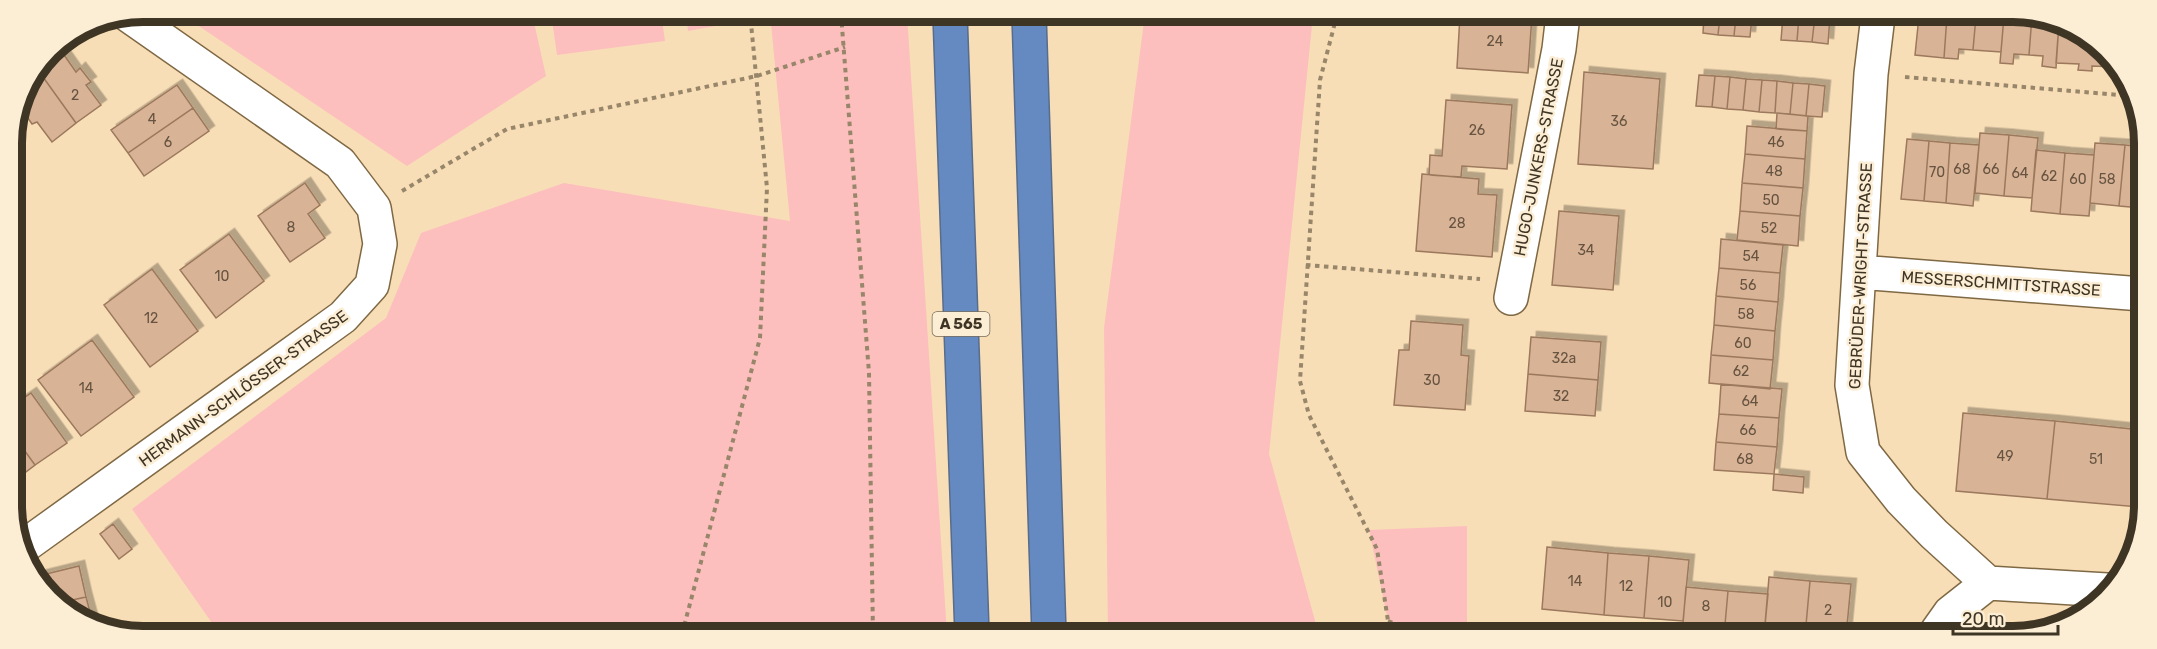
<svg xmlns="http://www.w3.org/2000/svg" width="2157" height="649" viewBox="0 0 2157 649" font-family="Rubik,sans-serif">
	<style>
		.green { fill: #fcbfbe }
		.building { fill: #d9b396; stroke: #9c795d; stroke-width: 1.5; filter: url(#shadow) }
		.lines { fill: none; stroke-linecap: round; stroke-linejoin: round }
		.minor-casing { stroke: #7f6844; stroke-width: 36 }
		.highway-casing { stroke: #586c8b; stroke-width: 36 }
		.path { stroke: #98866a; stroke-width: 4; stroke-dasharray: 4.5 4.5; stroke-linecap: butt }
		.minor { stroke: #fff; stroke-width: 33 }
		.highway { stroke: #658ac2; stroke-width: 33 }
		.labels { text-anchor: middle; stroke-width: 5; stroke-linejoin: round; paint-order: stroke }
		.number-label { font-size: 14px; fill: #665441 }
		.shield { fill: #fcedd5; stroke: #786c5a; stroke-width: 1.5 }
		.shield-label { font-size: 15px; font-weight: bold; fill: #3f3525 }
		.street-label { font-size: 16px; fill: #3f3525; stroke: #fcedd5 }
		.rim { fill: none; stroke: #3f3525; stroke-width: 8 }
	</style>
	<defs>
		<filter id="shadow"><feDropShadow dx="5.5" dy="-5.5" stdDeviation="0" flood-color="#0004"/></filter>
	</defs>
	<rect width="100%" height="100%" fill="#f8deb6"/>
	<path class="green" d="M178,12L532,13L546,76L407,166Z
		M551,13H661L665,41L557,55Z
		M686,13H712L715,26L688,31Z
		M770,13L907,14L947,634L219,633L132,509L386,318L421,233L564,183L790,221Z
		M1145,14L1313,15L1269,454L1319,635H1108L1104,328Z
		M1467,526V636L1382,635L1388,621L1369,530Z"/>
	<path class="building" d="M1460,15H1532L1528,73L1457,68Z
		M1704,16H1720L1718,35L1703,33Z
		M1720,16H1736L1734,36L1718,35Z
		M1736,16H1752L1750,37L1734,36Z
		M1783,16H1799L1797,41L1781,40Z
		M1799,16H1815L1812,42L1797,41Z
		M1815,16H1830L1828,44L1812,42Z
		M1919,16H1947L1944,58L1915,55Z
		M1947,16H1976L1973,50L1959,49L1958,59L1944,58Z
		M1976,16H2004L2001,52L1973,50Z
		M2004,16H2032L2029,55L2014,54L2013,64L2000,63Z
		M2032,16H2047L2059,23L2056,68L2042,66L2043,56L2029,55Z
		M2059,23L2107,51L2116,67L2092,66V71L2078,70L2079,64L2056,63Z
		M62,52L76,72L80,68L91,82L86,85L101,105L76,123L38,70Z
		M38,70L76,123L52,142L37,122L32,124L23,111L27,108L21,99L22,93Z
		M1584,72L1660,79L1653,169L1578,164Z
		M1699,75L1715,76L1712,107L1696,106Z
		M1715,76L1730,77L1727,109L1712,107Z
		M1730,77L1746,79L1743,110L1727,109Z
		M1746,79L1762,80L1759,112L1743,110Z
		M1762,80L1777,81L1775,113L1759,112Z
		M1777,81L1793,83L1790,114L1775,113Z
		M1793,83L1809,84L1806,116L1790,114Z
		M1809,84L1825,86L1822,117L1806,116Z
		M177,85L193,108L128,153L111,130Z
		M1446,100L1512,105L1507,169L1462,166L1461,177L1429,175L1430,155L1442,156Z
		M193,108L209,131L144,176L128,153Z
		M1777,113L1808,116L1807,131L1776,129Z
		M1747,126L1807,131L1805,159L1745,154Z
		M1980,133L2009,135L2004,196L1975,193Z
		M2009,135L2038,138L2032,198L2004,196Z
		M1907,139L1929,141L1924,201L1901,199Z
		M1929,141L1950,143L1946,203L1924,201Z
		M1950,143L1979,145L1973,206L1946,203Z
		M2095,143L2125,145L2119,206L2090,203Z
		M2125,145L2142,147V208L2119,206Z
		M2036,150L2065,153L2060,214L2031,211Z
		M2065,153L2094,155L2089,216L2060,214Z
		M1745,154L1805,159L1803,188L1742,183Z
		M1422,174L1479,179L1478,194L1497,195L1492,257L1416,251Z
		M305,183L320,205L308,214L325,238L290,262L258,216Z
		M1742,183L1803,188L1800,216L1740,211Z
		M1559,211L1619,216L1613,290L1552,285Z
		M1740,211L1800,216L1798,246L1737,240Z
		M229,234L264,281L216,318L180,270Z
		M1721,239L1783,245L1780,273L1719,268Z
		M1719,268L1780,273L1778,302L1716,296Z
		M152,269L198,331L150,367L104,305Z
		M1716,296L1778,302L1775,331L1714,325Z
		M1411,321L1463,325L1461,355L1469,356L1465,410L1394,405L1399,350H1409Z
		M1714,325L1775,331L1773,360L1711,355Z
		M1531,337L1601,342L1598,380L1528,374Z
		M92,340L134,397L81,436L38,380Z
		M1711,355L1773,360L1770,389L1709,383Z
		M1528,374L1598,380L1595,416L1525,411Z
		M1721,384L1782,389L1779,418L1719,414Z
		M31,393L67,443L35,465L14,436V405Z
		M1963,413L2055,421L2047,499L1956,491Z
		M1719,414L1779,418L1777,447L1716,442Z
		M2055,421L2141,430L2139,507L2047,499Z
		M14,436L35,465L14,481Z
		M1716,442L1777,447L1774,474L1714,470Z
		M1774,474L1804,477L1803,493L1773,490Z
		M113,524L132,549L119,559L100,534Z
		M1547,547L1608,553L1604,615L1542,609Z
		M1608,553L1649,556L1644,618L1604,615Z
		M1649,556L1689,560L1683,621L1644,618Z
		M79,566L86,597L59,603L50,598L38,576Z
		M1769,577L1810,581L1805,636H1764Z
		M1810,581L1851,584L1846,636H1805Z
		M1686,587L1728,591L1724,636H1682Z
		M1728,591L1768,594L1764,636H1724Z
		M86,597L93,623L59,603Z"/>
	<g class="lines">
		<defs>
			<path id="minor" d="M1878,16L1871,74L1852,385L1863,452L1901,500L1934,534L1988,583L2107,590
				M1859,272L2142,294
				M1511,298L1559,49L1563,15
				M23,547L343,317L372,285L380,244L374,208L340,163L128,15
				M1933,637L1950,613L1988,583"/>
			<path id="highway" d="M950,14L972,634
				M1029,14L1049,635"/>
		</defs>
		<use href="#minor" class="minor-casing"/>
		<use href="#highway" class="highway-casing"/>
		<path class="path" d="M841,14L869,373L873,634
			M1337,15L1320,80L1300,381L1309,415L1377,549L1388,621L1384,635
			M1905,77L2131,96
			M402,191L507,129L757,76L845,47
			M1306,265L1480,279
			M1388,621L1422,635
			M682,634L760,338L767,188L750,13"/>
		<use href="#minor" class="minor"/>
		<use href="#highway" class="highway"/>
	</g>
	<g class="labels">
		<g class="number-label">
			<text x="1495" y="46">24</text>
			<text x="75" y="100">2</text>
			<text x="152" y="124">4</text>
			<text x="1619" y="126">36</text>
			<text x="1477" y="135">26</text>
			<text x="168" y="147">6</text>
			<text x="1776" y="147">46</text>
			<text x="1962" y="174">68</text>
			<text x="1991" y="174">66</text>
			<text x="1774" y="176">48</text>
			<text x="1937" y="177">70</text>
			<text x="2020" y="178">64</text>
			<text x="2049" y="181">62</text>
			<text x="2078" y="184">60</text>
			<text x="2107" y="184">58</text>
			<text x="1771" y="205">50</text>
			<text x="1457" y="228">28</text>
			<text x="291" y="232">8</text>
			<text x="1769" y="233">52</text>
			<text x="1586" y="255">34</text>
			<text x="1751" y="261">54</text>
			<text x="222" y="281">10</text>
			<text x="1748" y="290">56</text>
			<text x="1746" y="319">58</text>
			<text x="151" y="323">12</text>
			<text x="1743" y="348">60</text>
			<text x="1564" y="363">32a</text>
			<text x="1741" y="376">62</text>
			<text x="1432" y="385">30</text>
			<text x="86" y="393">14</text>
			<text x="1561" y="401">32</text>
			<text x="1750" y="406">64</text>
			<text x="1748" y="435">66</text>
			<text x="2005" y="461">49</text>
			<text x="1745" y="464">68</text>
			<text x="2096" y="464">51</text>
			<text x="1575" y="586">14</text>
			<text x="1626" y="591">12</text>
			<text x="1665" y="607">10</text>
			<text x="1706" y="611">8</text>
			<text x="1828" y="615">2</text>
		</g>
		<rect class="shield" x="932.5" y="312" width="57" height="24" rx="4.5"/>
		<g class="shield-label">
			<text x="961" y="329">A 565</text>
		</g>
		<g class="street-label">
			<text transform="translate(1538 157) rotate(-79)" y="6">HUGO-JUNKERS-STRASSE</text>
			<text transform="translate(1860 276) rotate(-87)" y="6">GEBRÜDER-WRIGHT-STRASSE</text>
			<text transform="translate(2001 283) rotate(4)" y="6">MESSERSCHMITTSTRASSE</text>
			<text transform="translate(243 388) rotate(-36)" y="6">HERMANN-SCHLÖSSER-STRASSE</text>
		</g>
	</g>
	<path d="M0 0H2157V649H0ZM143 22H2013A121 121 0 0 1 2134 143V505A121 121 0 0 1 2013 626H143A121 121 0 0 1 22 505V143A121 121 0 0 1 143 22Z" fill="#fcedd5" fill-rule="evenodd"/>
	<path class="rim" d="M143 22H2013A121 121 0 0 1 2134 143V505A121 121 0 0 1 2013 626H143A121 121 0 0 1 22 505V143A121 121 0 0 1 143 22Z"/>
	<path d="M1953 625v9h105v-9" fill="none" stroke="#3f3525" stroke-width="3"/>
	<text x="1962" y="625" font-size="18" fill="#3f3525" stroke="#fcedd5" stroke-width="4.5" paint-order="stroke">20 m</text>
</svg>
